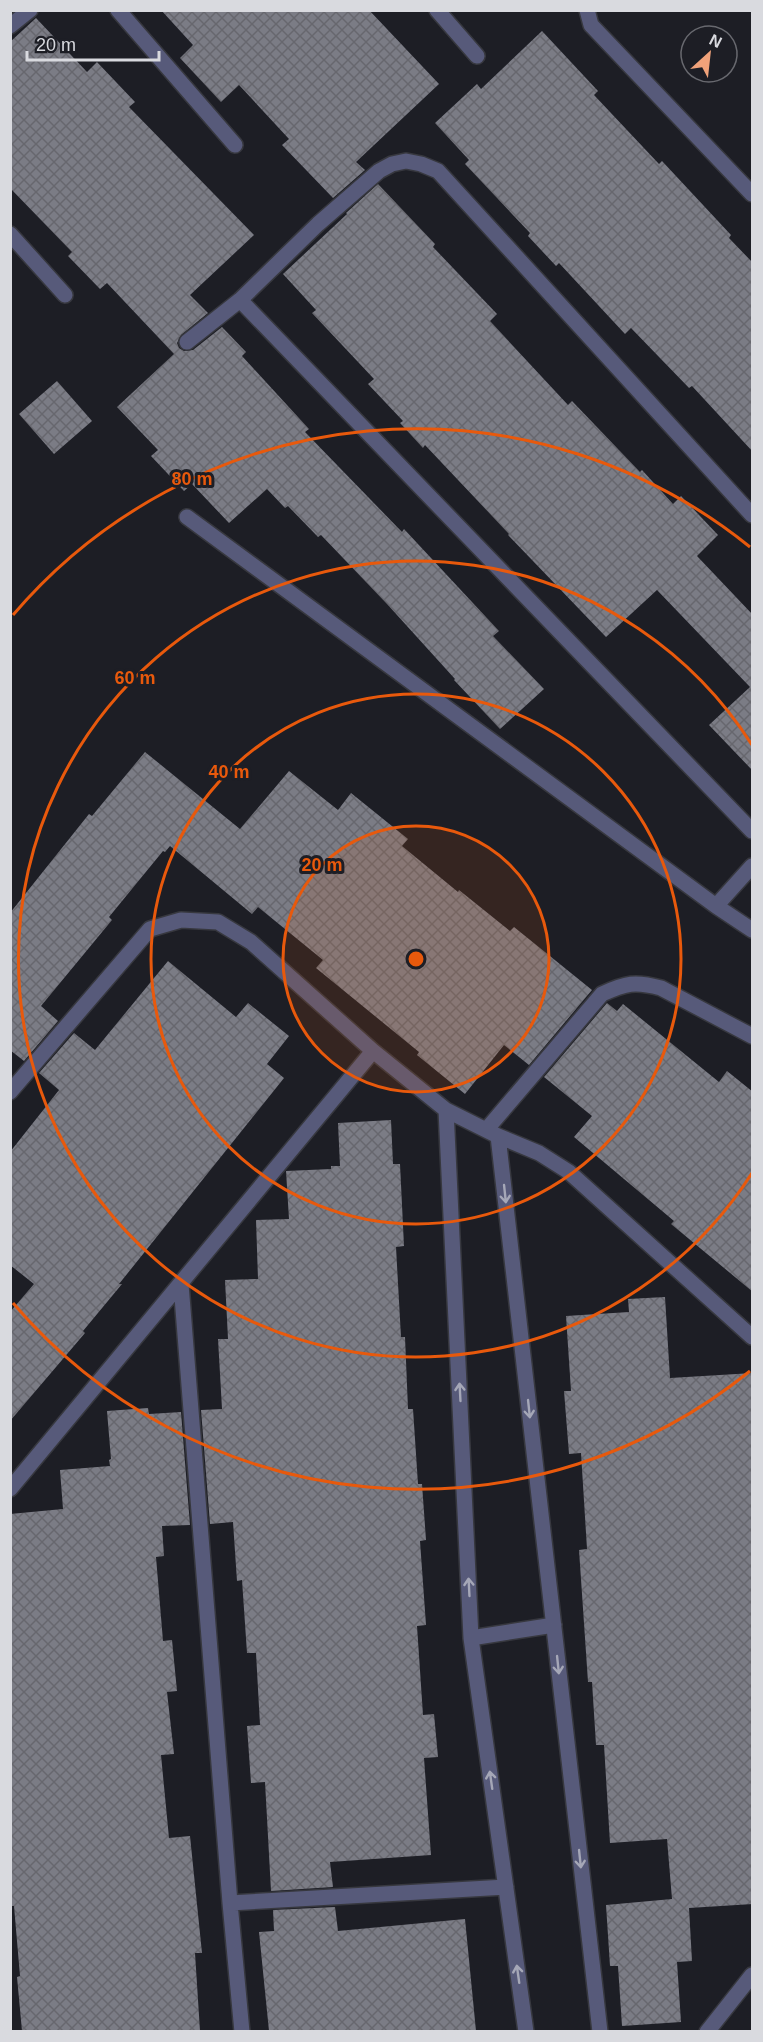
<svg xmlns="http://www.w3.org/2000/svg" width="763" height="2042" viewBox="0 0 763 2042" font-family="Arial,sans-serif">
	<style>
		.building { fill: url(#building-cross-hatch) }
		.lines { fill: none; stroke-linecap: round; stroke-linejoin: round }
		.minor-casing { stroke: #37383f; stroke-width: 18 }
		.minor { stroke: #575a7a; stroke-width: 15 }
		.oneway { stroke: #a5a7b7 }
		.ring { fill: none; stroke: #e8590c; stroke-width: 3 }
		.centre { fill: #e8590c; stroke: #1d1e25; stroke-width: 3 }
		.ring-label { font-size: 18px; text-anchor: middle; font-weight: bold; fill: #e8590c; stroke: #1d1e25; stroke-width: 6; stroke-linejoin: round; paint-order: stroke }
	</style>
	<defs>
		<pattern id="building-cross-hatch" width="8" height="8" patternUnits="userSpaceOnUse" patternTransform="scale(1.5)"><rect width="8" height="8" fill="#7b7c85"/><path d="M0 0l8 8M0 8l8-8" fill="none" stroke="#67676e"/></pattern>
	</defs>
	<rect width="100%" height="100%" fill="#1d1e25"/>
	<path class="building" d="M161,10H369L439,84L356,162L365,170L333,198L282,145L289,139L239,85L221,102L180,58L193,45Z
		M36,18L87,72L97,62L135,102L129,107L254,235L190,295L208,313L181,335L177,343L179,348L184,351L193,350L222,327L246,352L242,356L309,429L305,432L402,532L404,529L499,631L493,636L544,689L500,729L454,680L455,679L387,604L321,535L318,537L288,506L285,508L267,489L229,523L192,484L184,491L151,456L158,450L117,407L174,354L107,283L100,289L68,256L72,252L10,188V42Z
		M542,31L598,91L594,95L659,164L662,161L731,235L729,238L753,263V452L692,386L689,388L631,328L625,334L559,263L556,266L528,236L530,233L465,164L469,160L435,123L477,84L481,89Z
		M378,184L435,244L433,247L497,314L490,321L568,405L572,401L640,472L642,470L673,504L681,496L718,535L697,556L753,615V771L709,725L750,687L657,590L606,637L508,535L509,534L425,445L423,448L400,423L403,421L368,384L374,379L312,313L316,310L283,274L347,214L346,213Z
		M57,381L92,421L54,454L19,414Z
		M145,752L240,829L289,771L338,810L351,793L408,839L402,846L458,892L459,890L510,931L514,927L592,990L529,1065L504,1045L465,1094L417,1055L419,1052L316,968L323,960L258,907L252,914L170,846L165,852L163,851L109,917L112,920L41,1006L58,1021L24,1061L10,1050V913L89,814L92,816Z
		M168,961L236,1017L248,1003L289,1036L267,1064L284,1078L119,1284H122L83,1331L85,1333L10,1421V1312L34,1284L10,1265V1152L59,1090L39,1073L74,1033L95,1050Z
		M607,1003L617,1011L623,1004L719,1082L727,1071L753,1092V1292L671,1224L674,1221L574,1137L592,1116L544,1077Z
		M391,1120L393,1164H400L404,1246L396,1247L401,1337H405L408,1409H413L418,1484H422L426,1540L420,1541L426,1625L417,1626L423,1715L434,1714L438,1757L424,1758L431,1855L330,1862L333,1887L271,1891L265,1782L251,1783L247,1726L260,1725L256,1653H247L242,1580L237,1581L233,1522L210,1524L201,1410L222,1409L218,1339H228L225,1280L258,1279L256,1220L289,1219L286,1171L331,1169V1166H340L338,1123Z
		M665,1297L670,1378L753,1373V1904L689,1908L692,1961L677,1962L681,2022L622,2026L618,1966H610L606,1905L672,1899L667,1839L610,1843L604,1745H596L592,1682H588L579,1550L587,1549L581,1453L569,1454L564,1391H571L566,1316L629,1312L628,1299Z
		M148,1408L149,1414L181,1412L190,1525L162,1526L164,1556L156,1557L163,1641L172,1640L177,1691L167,1692L174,1754L161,1755L169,1838L190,1836L202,1953H195L200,2031H22L17,1977L20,1976L14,1906H10V1514L63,1509L60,1470L110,1466L109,1460L111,1459L107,1411Z
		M335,1907L338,1931L465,1919L476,2031H269L259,1932L274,1931L273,1910Z"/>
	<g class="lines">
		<defs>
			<path id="minor" d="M118,10L235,145
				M437,10L477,56
				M587,10L591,25L752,194
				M10,26L30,10
				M10,234L65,295
				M240,300L752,831
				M187,342L240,300L318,224L379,171L392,164L406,161L421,164L438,171L752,515
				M187,517L716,906L752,866
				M716,906L752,930
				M10,1092L150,929L181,920L218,922L251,942L373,1051L446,1110L498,1136L539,1153L569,1172L752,1337
				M446,1110L471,1638L526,2032
				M486,1130L602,994C626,983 635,981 661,988L752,1036
				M498,1136L600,2032
				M181,1284L230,1903L242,2032
				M10,1489L373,1051
				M471,1638L554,1625
				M230,1903L506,1887
				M707,2032L752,1975"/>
		</defs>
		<use href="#minor" class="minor-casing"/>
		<use href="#minor" class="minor"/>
	</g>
	<defs><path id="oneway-shaft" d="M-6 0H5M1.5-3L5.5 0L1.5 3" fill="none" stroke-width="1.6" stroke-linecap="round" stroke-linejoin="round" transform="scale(1.5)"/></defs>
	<g class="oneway">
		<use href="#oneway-shaft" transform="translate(505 1194) rotate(84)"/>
		<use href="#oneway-shaft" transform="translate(460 1392) rotate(-93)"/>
		<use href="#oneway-shaft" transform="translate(529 1409) rotate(84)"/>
		<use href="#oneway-shaft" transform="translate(469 1587) rotate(-93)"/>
		<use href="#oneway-shaft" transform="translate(558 1665) rotate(84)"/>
		<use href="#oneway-shaft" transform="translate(491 1780) rotate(-98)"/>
		<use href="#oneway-shaft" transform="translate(580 1859) rotate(84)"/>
		<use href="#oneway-shaft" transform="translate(518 1974) rotate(-98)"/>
	</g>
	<circle cx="416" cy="959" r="133" fill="#e8590c" fill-opacity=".12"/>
	<g class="ring">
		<circle cx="416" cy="959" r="133"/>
		<circle cx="416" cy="959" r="265"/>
		<path d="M752 1173A398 398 0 1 1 752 745"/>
		<path d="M750 1371A530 530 0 0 1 13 1303M13 615A530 530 0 0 1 750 547"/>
	</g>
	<circle cx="416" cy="959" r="9" class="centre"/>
	<g class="ring-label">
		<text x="192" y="485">80 m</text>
		<text x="135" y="684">60 m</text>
		<text x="229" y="778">40 m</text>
		<text x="322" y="871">20 m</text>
	</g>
	<rect width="763" height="2042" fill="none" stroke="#d9dadf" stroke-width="24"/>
	<g transform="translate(709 54) rotate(27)"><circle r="28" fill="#1d1e25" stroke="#68696f" stroke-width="1.5"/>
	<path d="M0-4.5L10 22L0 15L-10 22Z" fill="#f0a27a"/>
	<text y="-9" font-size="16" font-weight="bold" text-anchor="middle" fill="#d9dadf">N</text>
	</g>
	<path d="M27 51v9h132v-9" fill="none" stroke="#d9dadf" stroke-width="3"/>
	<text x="36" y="51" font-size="18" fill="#d9dadf" stroke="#1d1e25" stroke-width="4.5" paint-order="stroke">20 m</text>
</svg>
